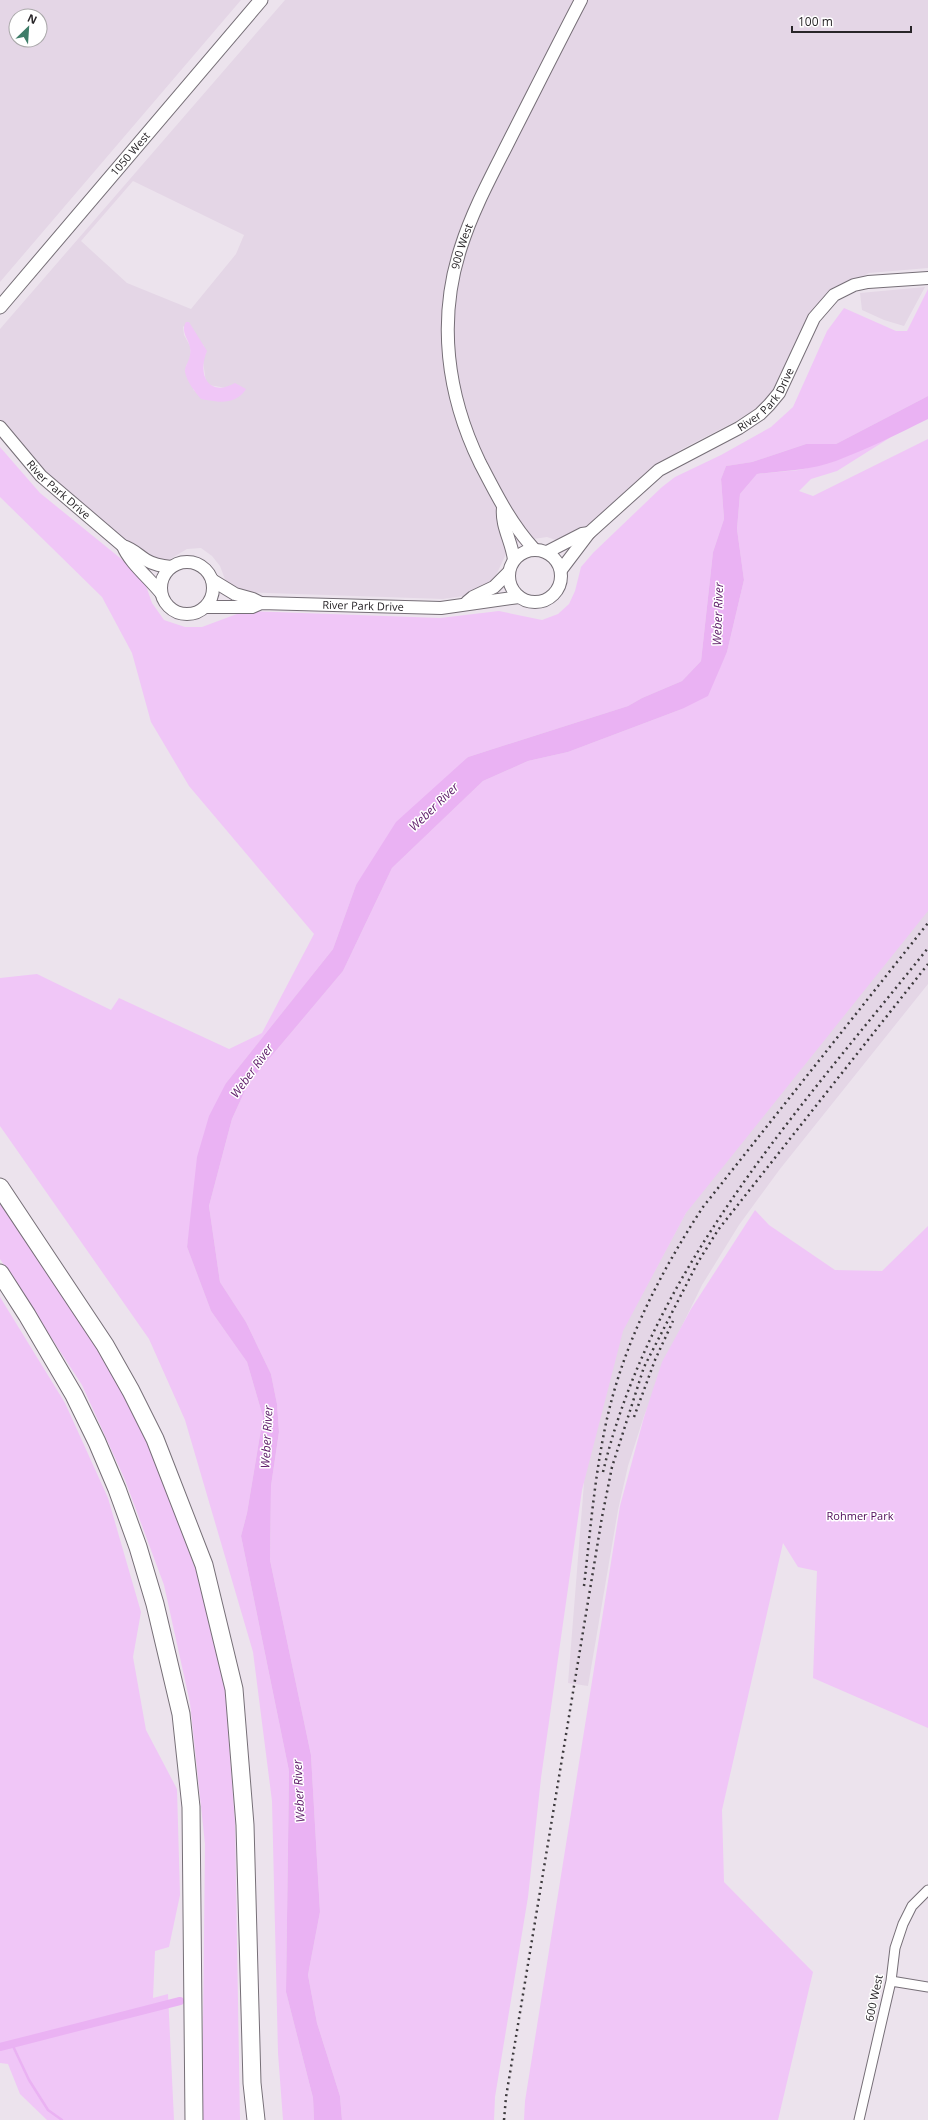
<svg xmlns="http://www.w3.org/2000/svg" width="928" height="2120" viewBox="0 0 928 2120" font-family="'Open Sans',sans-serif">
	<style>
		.built { fill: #e4d6e6; fill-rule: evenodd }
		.green { fill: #f0c6f7 }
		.water { fill: #eab2f3 }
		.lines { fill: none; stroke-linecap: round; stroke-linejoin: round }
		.stream { stroke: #eab2f3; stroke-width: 2.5 }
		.canal { stroke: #eab2f3; stroke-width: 8 }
		.minor-casing { stroke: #766f77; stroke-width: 11 }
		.tertiary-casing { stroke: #766f77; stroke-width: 14 }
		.secondary-casing { stroke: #766f77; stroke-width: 15 }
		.motorway-casing { stroke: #766f77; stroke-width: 19 }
		.minor { stroke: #fff; stroke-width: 9 }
		.tertiary { stroke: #fff; stroke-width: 12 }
		.secondary { stroke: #fff; stroke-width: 13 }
		.motorway { stroke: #fff; stroke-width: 17 }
		.rail { stroke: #3d3a3d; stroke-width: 2.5; stroke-dasharray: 2 4; stroke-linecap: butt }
		.labels { text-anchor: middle; stroke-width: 3; stroke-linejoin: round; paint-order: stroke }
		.street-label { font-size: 11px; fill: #282528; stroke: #fff }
		.park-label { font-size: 11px; fill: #4e0958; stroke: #fff }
		.water-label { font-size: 12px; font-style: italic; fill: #61206c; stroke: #fff }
	</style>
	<rect width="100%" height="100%" fill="#ece3ed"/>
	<path class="built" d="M0,0H241L0,282ZM16,16H40V40H16Z
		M285,0H928V268L869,273L833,293L776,389L758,407L738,420L682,449L658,465L569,551L562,542L547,537L519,541L506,554L491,586L477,594L443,599L243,592L233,588L226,582L220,566L212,556L201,548L187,549L170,559L164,569L137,553L50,478L0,424V329ZM133,181L244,235L236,254L191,309L127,283L81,241ZM183,326L204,346L203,361L206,382L209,385L226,388L194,391L186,366L191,359L190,346L184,335Z
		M925,287L904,326L884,320L862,310L860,293Z
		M928,904V984L780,1169L739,1225L702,1285L678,1334L644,1416L628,1466L618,1510L588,1686L568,1683L586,1458L622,1331L688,1209Z"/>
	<path class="green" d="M928,289V396L836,444H806L752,462L726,466L721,479L724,519L713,552L701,661L682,681L642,698L628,706L468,757L356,885L333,949L226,1083L191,1220L187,1247L211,1311L247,1362L263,1417L247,1513L241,1536L289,1771L286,1992L313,2098L314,2120H283L278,2053L272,1801L253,1652L185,1420L149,1339L0,1126V978L37,974L111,1010L119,998L229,1049L262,1033L314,934L189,786L151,722L132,653L102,597L0,497V447L40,493L130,566L145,583L152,603L164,620L185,627H202L245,611L440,618L499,611L542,620L558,614L569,604L575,591L581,567L593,553L662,487L675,477L721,455L771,427L793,407L827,331L844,308L896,331H907Z
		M186,322H189L207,351C197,374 208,398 235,383L246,389C235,406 218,402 201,399C195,392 187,382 185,372C184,365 192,360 190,348C189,339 180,332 186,322Z
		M891,437L837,471L811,479L799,491L813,496L928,439V911L686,1213L623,1331L582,1490L541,1778L528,1897L495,2097L494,2120H342L340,2096L317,2023L308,1975L320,1912L311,1755L270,1560L271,1486L279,1432L277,1404L271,1374L246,1322L220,1282L209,1206L232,1119L248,1084L343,971L392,868L483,781L528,761L568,752L682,709L717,673L727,652L744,580L737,529L740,494L757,474L799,470L835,461Z
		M0,1199L99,1344L149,1444L196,1571L225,1689L235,1822L240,2120H202L205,1844L190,1703L164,1585L125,1480L82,1385L0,1259Z
		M755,1210L769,1225L835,1270L882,1271L928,1226V1728L813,1678L817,1571L798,1567L783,1543L722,1810L724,1882L813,1972L778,2120H524L525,2101L620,1506L644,1417L662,1362L691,1309Z
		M0,1297L65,1403L108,1498L141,1612L133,1657L146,1730L177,1789L180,1895L169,1947L155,1951L153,1998L168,1994L174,2120H47L20,2094L8,2064L0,2063Z"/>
	<path class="water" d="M928,396V419C898,434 867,449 836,461C811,470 784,471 757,474L740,494L737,529L744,580L727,652L708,696L682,709L568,752L528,761L483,781L392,868L343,971L248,1084L232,1119L209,1206L220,1282L246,1322L271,1374L277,1404L279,1432L271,1486L270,1560L311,1755L320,1912L308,1975L317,2023L340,2096L342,2120H314L313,2098L286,1992L289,1771L241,1536L247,1513L263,1417L247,1362L211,1311L187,1247L197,1157L209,1116L226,1083L333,949L356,885L396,822L468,757L628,706L642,698L682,681L701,661L713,552L724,519L721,479L726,466L752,462L806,444H836Z"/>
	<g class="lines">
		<path class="stream" d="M12,2044L29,2080L48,2110L62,2120"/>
		<path class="canal" d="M0,2047L180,2001"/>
		<defs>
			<path id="minor" d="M891,1981L928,1987
				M859,2120L891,1981L895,1948L903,1924L912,1906L928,1890"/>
			<g id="tertiary">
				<path id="s1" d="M0,427L41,476L123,546C133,549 138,555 146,560C154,565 162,566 171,567"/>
				<path d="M503,508C501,526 512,542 514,560"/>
				<path d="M123,546C129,562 150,579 161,593"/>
				<path id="s2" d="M534,549C511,524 496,494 480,463C447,395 437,320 461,247C473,209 493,173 511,137C534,92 557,46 581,0"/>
				<circle cx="535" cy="576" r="26"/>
				<path d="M547,552L582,534L589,533"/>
				<circle cx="187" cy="588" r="26"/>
				<path id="s3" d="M561,570L589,533L659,470L739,428L760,414L769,405L779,393L814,318L834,295L854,285L868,282L928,278"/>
				<path d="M212,580L235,594L253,599L261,603"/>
				<path d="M467,602L473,597L494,587L509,572"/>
				<path id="s4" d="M206,607H252L261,603L441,608L519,597"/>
			</g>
			<g id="secondary">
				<path id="s5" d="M0,307L261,0"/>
			</g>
			<path id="motorway" d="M0,1187L105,1345L131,1391L155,1439L204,1565L234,1689L245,1825L252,2083L256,2120
				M0,1273L27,1315L74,1395L97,1442L117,1489L138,1547L155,1604L181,1714L191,1807L194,2120"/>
		</defs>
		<use href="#minor" class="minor-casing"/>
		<use href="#tertiary" class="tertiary-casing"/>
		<use href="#secondary" class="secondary-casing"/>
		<use href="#motorway" class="motorway-casing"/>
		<use href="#minor" class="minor"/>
		<use href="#tertiary" class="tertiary"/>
		<use href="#secondary" class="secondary"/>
		<use href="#motorway" class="motorway"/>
		<path class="rail" d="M634,1417L655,1360L673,1321
			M603,1472C652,1267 800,1109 928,948
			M584,1586C590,1534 594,1483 604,1433C620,1350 658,1276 703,1207L928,923
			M504,2120L506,2097L602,1517L612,1467L644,1367L698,1262L718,1230L928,964"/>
	</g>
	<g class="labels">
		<g class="street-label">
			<text dy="4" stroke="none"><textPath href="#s5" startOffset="201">1050 West</textPath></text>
			<text dy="4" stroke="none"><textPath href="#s2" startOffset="325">900 West</textPath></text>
			<text dy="4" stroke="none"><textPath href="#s3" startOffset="271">River Park Drive</textPath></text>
			<text dy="4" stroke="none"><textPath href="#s1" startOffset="86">River Park Drive</textPath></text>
			<text dy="4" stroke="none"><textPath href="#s4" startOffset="158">River Park Drive</textPath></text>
			<text transform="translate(874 1998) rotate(-78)" y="4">600 West</text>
		</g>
		<g class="park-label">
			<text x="860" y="1520">Rohmer Park</text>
		</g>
		<g class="water-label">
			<text transform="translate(718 614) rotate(-88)" y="4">Weber River</text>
			<text transform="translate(434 807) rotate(-44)" y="4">Weber River</text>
			<text transform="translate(252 1071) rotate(-54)" y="4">Weber River</text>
			<text transform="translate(267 1437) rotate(-87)" y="4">Weber River</text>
			<text transform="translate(299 1791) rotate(-93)" y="4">Weber River</text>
		</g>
	</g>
	<g transform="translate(28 28) rotate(25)"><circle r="19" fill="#ffffff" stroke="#a9a8a9"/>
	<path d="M0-3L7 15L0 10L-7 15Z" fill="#3f7d69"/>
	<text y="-6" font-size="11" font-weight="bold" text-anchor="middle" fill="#282528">N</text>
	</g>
	<path d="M792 26v6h119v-6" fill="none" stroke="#282528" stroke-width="2"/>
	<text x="798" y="26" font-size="12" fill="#282528" stroke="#ffffff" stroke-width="3" paint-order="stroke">100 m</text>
</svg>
